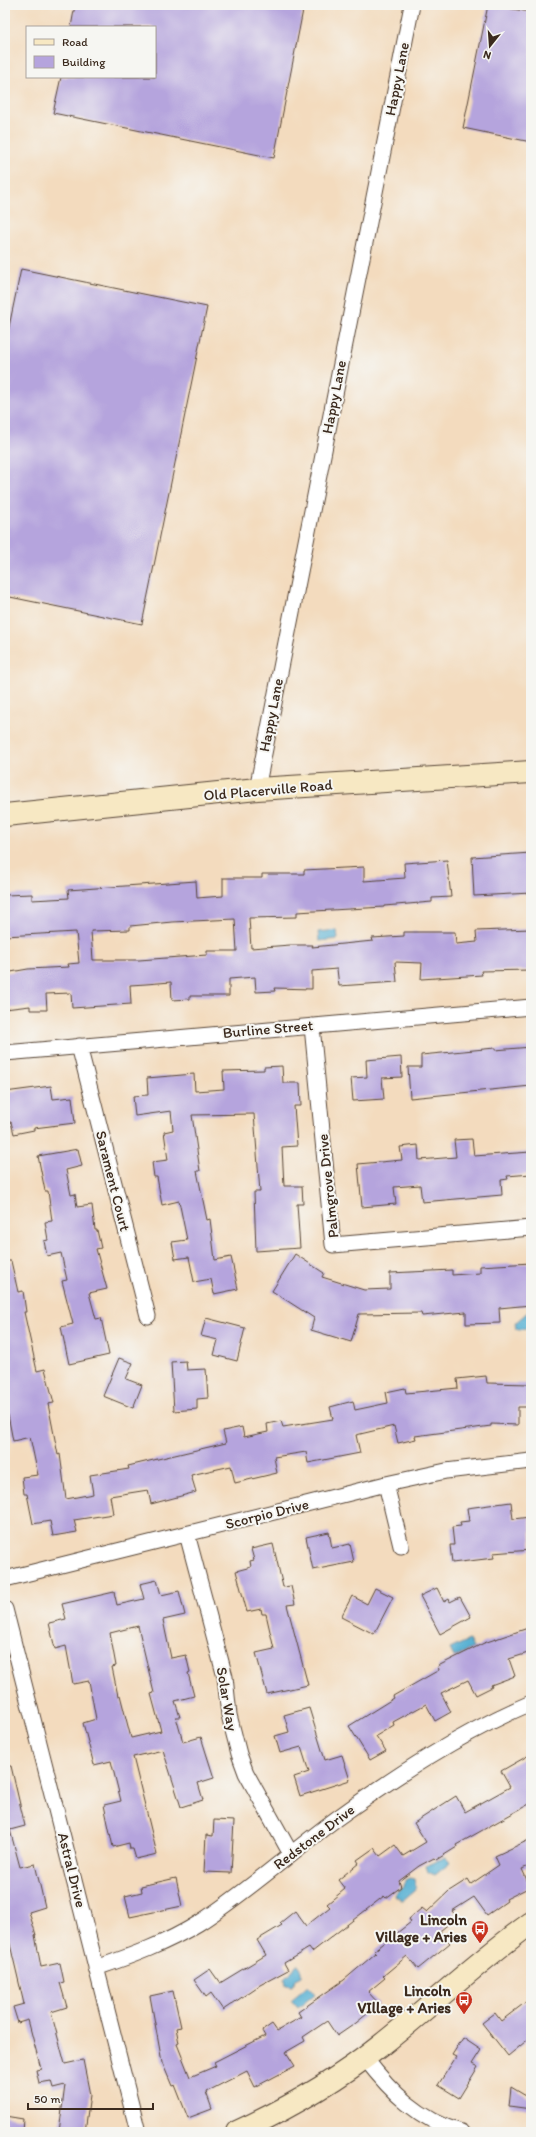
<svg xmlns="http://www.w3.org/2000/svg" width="536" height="2137" viewBox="0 0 536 2137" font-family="Itim,sans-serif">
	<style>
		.water { fill: #56b0d3; stroke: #486d78 }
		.building { fill: #b5a4dd; fill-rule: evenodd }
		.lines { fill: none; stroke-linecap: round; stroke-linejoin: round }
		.street-casing { stroke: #574536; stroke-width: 17 }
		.secondary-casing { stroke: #574536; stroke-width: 24 }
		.street { stroke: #fff; stroke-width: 15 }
		.secondary { stroke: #f7e8c3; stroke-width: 22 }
		.labels { text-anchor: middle; stroke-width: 4; stroke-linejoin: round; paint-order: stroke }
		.street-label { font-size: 15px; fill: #3b2a1e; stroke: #f6f6f2 }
		.poi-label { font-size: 15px; font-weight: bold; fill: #3b2a1e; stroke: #f6f6f2; text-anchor: end }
	</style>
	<rect width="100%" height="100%" fill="#f6f6f2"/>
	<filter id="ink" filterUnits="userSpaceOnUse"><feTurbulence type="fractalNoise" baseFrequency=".025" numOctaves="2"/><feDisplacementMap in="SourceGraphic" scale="8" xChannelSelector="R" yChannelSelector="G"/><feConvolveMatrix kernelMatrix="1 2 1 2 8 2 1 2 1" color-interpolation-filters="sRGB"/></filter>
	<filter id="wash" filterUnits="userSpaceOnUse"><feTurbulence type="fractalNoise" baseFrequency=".012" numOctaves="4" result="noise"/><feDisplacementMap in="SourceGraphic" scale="16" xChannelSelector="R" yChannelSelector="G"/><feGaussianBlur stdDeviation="0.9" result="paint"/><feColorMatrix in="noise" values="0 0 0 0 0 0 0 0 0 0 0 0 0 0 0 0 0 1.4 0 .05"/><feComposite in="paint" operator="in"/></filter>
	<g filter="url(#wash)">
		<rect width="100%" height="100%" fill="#f3dbbe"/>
		<path class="water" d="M337,930L338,939L319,941L318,932Z
			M529,1311H531L529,1327L519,1330L516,1329L515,1323Z
			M469,1640L473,1648L454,1657L450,1649Z
			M446,1857L450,1863L435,1875L428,1872L426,1866C430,1863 440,1860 446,1857Z
			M409,1878L414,1879L416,1889L402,1901L395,1896L396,1893L404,1887L405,1880Z
			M298,1964L302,1970V1976L296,1979L292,1986L286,1985L285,1979L291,1973L296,1965Z
			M308,1986L315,1994L298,2008L291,2000Z"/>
		<g id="blocks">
			<path class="building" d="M75,5H304L274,158L53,113L61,77H155V27H71Z
				M488,5L531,12V142L463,128Z
				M21,269L207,307L142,624L5,596V346Z
				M531,853V893L474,896L472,857Z
				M447,860L451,897L432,898V902L384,906V907L297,912V917L249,918L251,948L290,945H313L312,947L373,941L372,938L404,936V932H455L456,944L477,942L476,931L531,929V970L481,971L482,975L421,979L422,963L395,962L397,982L339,986L337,969L312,971V989L274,988L275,991L256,992L255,977L229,979V996H190V999L172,1000L171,982L146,984L130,985L131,1004L72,1008L71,993L46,994L47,1010H30V1006L5,1009V973L28,969L69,967L68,964L79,963L76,932L5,936V895L32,894V900L69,898L68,890L196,881L197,898L223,896V878H262V874H304V870L364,867V881L405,878L404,863ZM235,919L237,951H207V955L139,960H93L91,931L130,930V926L172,922Z
				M531,1047V1086L410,1098L408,1067H421V1055L495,1048V1050Z
				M401,1057L402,1077L382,1078L384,1099L353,1101L351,1078L367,1077L366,1060Z
				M282,1066L283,1083H300L301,1106H294L297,1146L282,1147L284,1186H302L303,1204H297L300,1248L256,1251L254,1192H260L254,1114L192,1115L200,1171H197L207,1220L210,1219L215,1260L231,1257L238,1289L214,1294L211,1279L194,1282L189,1257L175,1259L172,1242L187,1240L179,1201L162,1205L157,1177H154L152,1162L168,1160L164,1132L173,1130L171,1111L135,1116L133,1096L148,1095L147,1078L194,1074L195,1091L224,1089L223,1071L264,1070V1067Z
				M51,1086L53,1099L72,1097L75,1123L34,1128V1130L14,1134L11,1122L5,1123V1092Z
				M472,1139L474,1156L531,1152V1174L507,1176L508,1179L501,1180L502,1195L422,1202L420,1185L394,1187L396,1204L362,1207L358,1164L402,1160L400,1147L418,1145L419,1160L456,1157L454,1140Z
				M78,1149L82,1166L66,1170L71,1195L75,1194L77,1207L92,1205L95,1230H97L101,1248L96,1249L107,1289L89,1293L96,1319L101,1318L109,1355L69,1364L61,1327L73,1324L62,1281L67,1280L61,1253L47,1256L44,1241L48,1240L45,1222L52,1221L48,1191H45L38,1156Z
				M295,1254L324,1273L322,1277L364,1290L390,1289V1273L452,1270V1275L480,1273V1266L531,1263V1305L499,1308L500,1323L466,1324V1312L422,1316L421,1313L359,1314L351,1342L311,1330L314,1318L272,1291Z
				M5,1261H11L18,1292L23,1291L26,1312H24L37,1371L45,1369L54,1403L48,1404L58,1455L60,1454L66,1499L93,1494L90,1475L129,1469L128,1466L226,1443L223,1431L242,1427L244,1437L268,1432L267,1424L281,1421L283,1427L333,1419L330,1407L353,1401L355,1410L388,1403L386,1392L405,1388L406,1393L458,1388L457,1379L486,1376L487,1383L531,1384V1407H518V1425L491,1424V1426L415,1436L416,1439L398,1443L394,1426L356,1435L360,1453L308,1463L306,1452L274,1457L277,1473L235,1483L231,1466L191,1475L196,1492L151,1504L148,1490L110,1496L113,1514L74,1520L77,1532L53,1536L50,1521L33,1524L27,1494H24L22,1477L38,1475L30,1437L13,1441L8,1415H5Z
				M206,1318L245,1328L237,1361L214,1355L218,1340L201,1336Z
				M119,1358L133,1363L126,1379L142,1385L133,1408L103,1396Z
				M186,1361L187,1370L206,1369L208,1398L197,1399V1409L174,1411L171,1362Z
				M511,1502L513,1519L530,1517L531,1550L493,1553L494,1558L452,1563L450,1545H454L452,1527L461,1526L460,1522L469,1521L467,1508Z
				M329,1532L332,1548L350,1544L354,1562L313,1570L306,1537Z
				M273,1544L283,1587L291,1586L295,1604L287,1605L308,1685L267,1694L256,1653L274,1649L266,1614H262L261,1609L247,1612L236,1571L251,1567L250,1561L254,1560L251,1549Z
				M157,1580L161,1595L179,1591L185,1615L163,1620L171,1658L186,1655L190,1672L188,1673L194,1696L175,1701L180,1717H176L183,1742L201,1737L214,1778L198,1783L203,1800L181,1807L163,1750L133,1757L157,1854L136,1859L133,1849H130L129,1843L113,1847L104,1805L121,1801L111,1761L94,1765L83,1723L96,1719L89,1681L73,1684L66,1646L55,1649L49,1623L66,1619L62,1604L114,1592L117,1605L144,1599L140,1584ZM138,1626L154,1693L151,1694L161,1731L131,1738L120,1695L118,1696L112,1667L116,1666L110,1633Z
				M375,1588L393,1597L374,1634L341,1617L352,1596L367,1604Z
				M437,1588L444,1602L449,1599L450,1602L460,1597L471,1617L440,1634L420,1596Z
				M531,1627V1652L509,1659L515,1676L491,1685L492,1687L476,1695L468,1680L441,1693L451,1712L435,1721L426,1704L393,1722L394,1725L376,1736L386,1751L370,1760L349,1726L394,1698L393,1696L439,1670L438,1666L484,1643Z
				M309,1708L325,1760L342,1755L350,1780L300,1796L294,1777L309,1772L301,1747L280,1753L275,1736L289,1732L284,1715Z
				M531,1754V1803L456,1845L457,1847L436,1860L434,1858L419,1866L399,1881L401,1887L386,1898L384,1896L312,1952L309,1948L284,1963L288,1970L260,1985L223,2010L211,1993L206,1997L194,1980L210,1969L220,1983L266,1955L257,1940L282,1925L280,1923L295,1911L306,1926L330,1907L327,1904L345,1889L338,1880L359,1863L357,1860L374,1848L380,1856L395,1845L403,1856L426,1842L414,1823L456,1796L465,1812L510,1787L501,1771Z
				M5,1766H11L25,1826L10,1830L20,1867L35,1864L45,1907L29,1912L36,1935H35L41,1967L60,1963L64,1982L60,1983L67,2007L51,2012L65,2064L83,2060L90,2095L85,2132H59L65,2085L53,2088L51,2081L39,2083L36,2070L41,2069L28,2020L18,2023L13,2007L24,2004L5,1923Z
				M214,1820L234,1821L231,1873L204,1872L206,1835L213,1836Z
				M531,1839V1865L522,1869L530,1887L506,1899L507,1901L487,1915L474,1897L452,1911L457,1917L440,1931L450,1943L418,1969L407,1956L383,1976L385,1978L368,1992L379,2004L356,2023L337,2036L327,2021L303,2037L305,2041L286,2052L295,2066L255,2087L247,2071L206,2092L212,2109L188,2118L175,2085L172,2086L162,2062L150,1996L173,1991L181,2027L176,2028L179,2043L177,2044L190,2077L216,2066L214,2062L265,2036L262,2031L272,2024L277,2031L301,2017L298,2012L344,1980L376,1953L374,1951L411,1922L409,1919L422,1908L427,1912L449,1891L468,1879L471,1884L499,1865L495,1856Z
				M176,1878L182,1906L130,1917L125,1896L142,1892L141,1886Z
				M531,1998V2037L508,2056L482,2023L495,2013L501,2021Z
				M463,2038L481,2050L472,2064L478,2067L459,2098L438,2085L456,2057L452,2055Z
				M511,2087L531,2099V2109L509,2106Z
				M5,2116L23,2119L22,2132H5Z"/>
		</g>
	</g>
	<g filter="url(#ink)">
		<use href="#blocks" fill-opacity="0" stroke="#574536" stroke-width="1"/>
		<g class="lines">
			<defs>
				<path id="street" d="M257,789L412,5
					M312,1026L333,1245L531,1228
					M79,1046L148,1316
					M5,1053L531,1007
					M386,1484L401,1546
					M187,1534L225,1677L229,1715L239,1754L246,1773L291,1854
					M5,1579L386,1484L446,1471L531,1461
					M5,1609L138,2132
					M96,1968C131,1956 167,1943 199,1923C247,1892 290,1853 336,1819C397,1775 461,1733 531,1703
					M365,2058C391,2092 419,2120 461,2132"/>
				<path id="secondary" d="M5,815L257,789L531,772
					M237,2132C287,2109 336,2081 380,2046C431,2006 478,1961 531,1923"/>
			</defs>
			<use href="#street" class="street-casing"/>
			<use href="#secondary" class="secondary-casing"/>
			<use href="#street" class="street"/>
			<use href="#secondary" class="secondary"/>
		</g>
	</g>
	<defs>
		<symbol id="bus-pin" viewBox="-11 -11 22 30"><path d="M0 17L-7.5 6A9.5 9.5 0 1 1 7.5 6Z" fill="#c8321e" stroke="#f6f6f2"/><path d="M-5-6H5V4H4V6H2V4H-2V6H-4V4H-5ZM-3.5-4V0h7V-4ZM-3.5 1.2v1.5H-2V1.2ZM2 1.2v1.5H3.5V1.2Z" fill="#fff"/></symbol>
	</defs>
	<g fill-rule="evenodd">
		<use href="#bus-pin" x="470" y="1919" width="20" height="27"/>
		<use href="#bus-pin" x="454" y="1990" width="20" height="27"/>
	</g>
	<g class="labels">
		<g class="street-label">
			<text transform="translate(397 79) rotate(-79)" y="5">Happy Lane</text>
			<text transform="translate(334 397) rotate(-79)" y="5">Happy Lane</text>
			<text transform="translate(271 715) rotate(-79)" y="5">Happy Lane</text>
			<text transform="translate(268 790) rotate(-5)" y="5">Old Placerville Road</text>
			<text transform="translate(268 1029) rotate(-5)" y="5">Burline Street</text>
			<text transform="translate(113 1181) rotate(76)" y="5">Sarament Court</text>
			<text transform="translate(328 1186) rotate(-96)" y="5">Palmgrove Drive</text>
			<text transform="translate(267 1514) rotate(-14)" y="5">Scorpio Drive</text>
			<text transform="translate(227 1699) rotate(80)" y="5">Solar Way</text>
			<text transform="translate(314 1837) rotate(-37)" y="5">Redstone Drive</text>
			<text transform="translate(72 1870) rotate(76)" y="5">Astral Drive</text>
		</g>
		<g class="poi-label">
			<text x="467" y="1925">Lincoln<tspan x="467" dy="17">Village + Aries</tspan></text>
			<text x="451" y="1996">Lincoln<tspan x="451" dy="17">VIllage + Aries</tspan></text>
		</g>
	</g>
	<rect width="536" height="2137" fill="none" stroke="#f6f6f2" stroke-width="20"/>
	<rect x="26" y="26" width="130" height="52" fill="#f6f6f2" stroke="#aba49d"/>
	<rect x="34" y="39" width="20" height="6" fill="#f7e8c3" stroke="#aba49d"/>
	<text x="62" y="46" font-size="12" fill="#3b2a1e">Road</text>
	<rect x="34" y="56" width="20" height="12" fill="#b5a4dd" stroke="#aba49d"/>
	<text x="62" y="66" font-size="12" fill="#3b2a1e">Building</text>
	<g transform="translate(490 46) rotate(197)" stroke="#f6f6f2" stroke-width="3" paint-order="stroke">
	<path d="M0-3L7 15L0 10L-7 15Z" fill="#3b2a1e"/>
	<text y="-6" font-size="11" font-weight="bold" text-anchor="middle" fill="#3b2a1e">N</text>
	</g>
	<path d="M28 2103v6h125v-6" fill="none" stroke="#3b2a1e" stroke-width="2"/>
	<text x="34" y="2103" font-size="12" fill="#3b2a1e" stroke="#f6f6f2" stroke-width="3" paint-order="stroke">50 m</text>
</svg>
